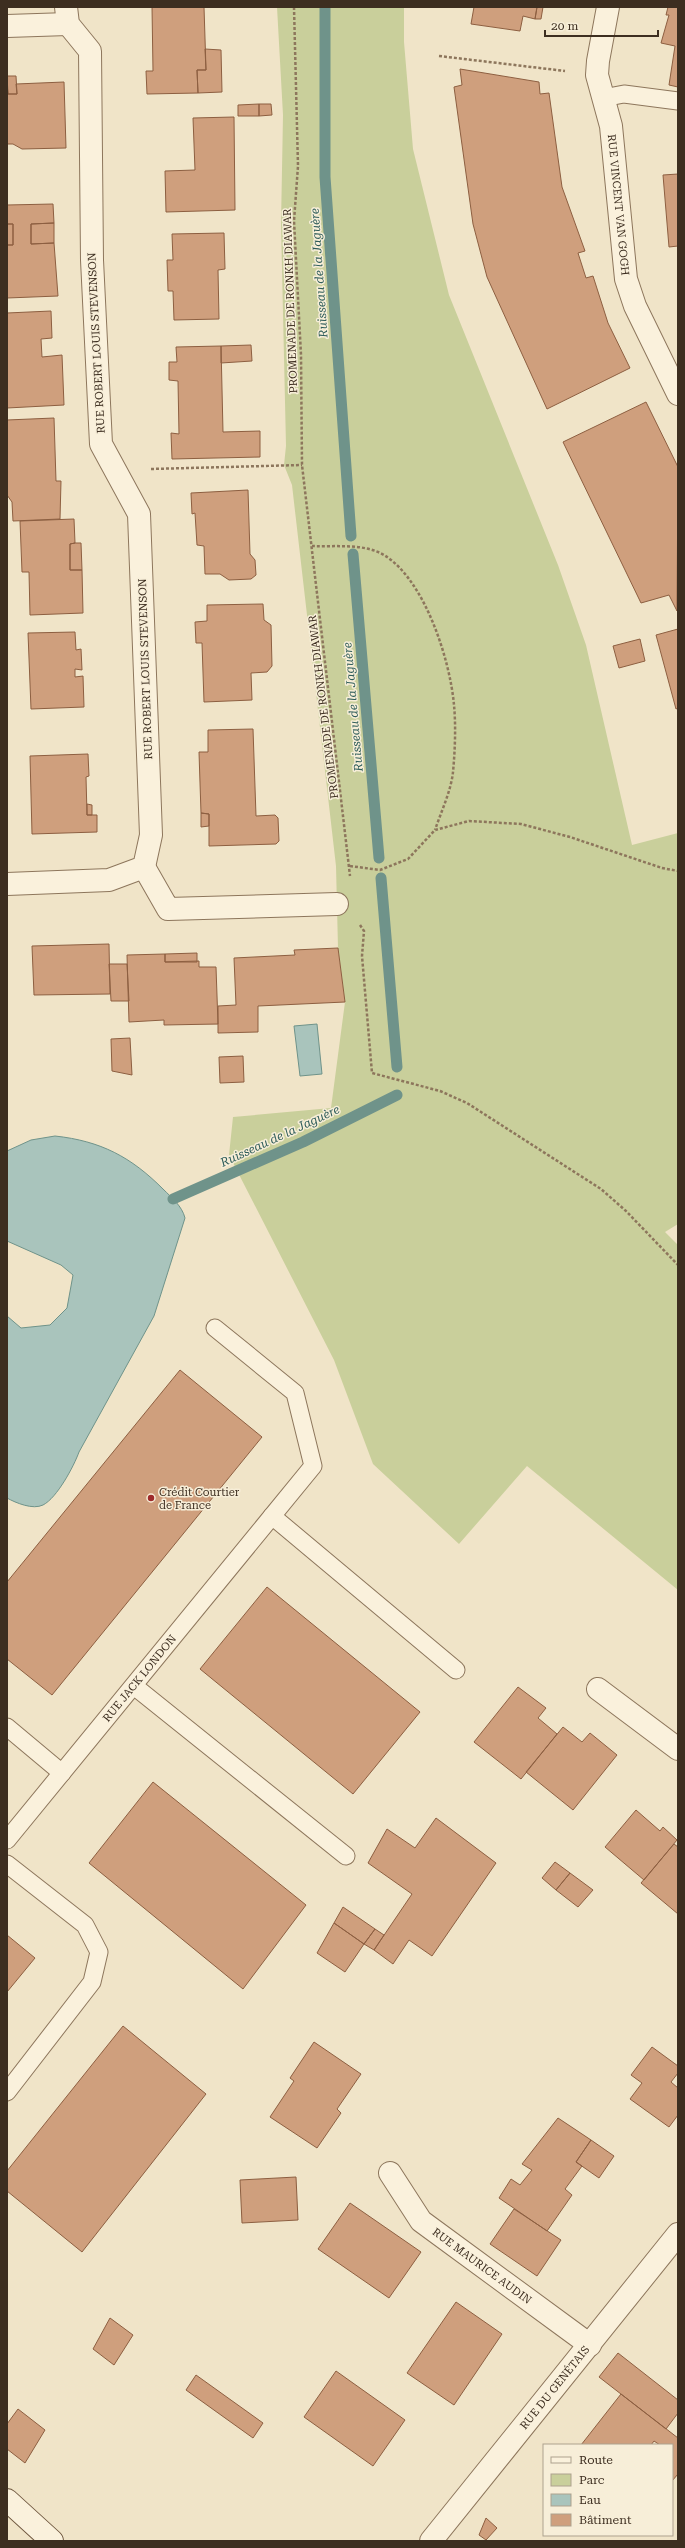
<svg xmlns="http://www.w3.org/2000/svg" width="685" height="2548" viewBox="0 0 685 2548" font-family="'Roboto Serif',serif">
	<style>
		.green { fill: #c9cf9b }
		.water { fill: #a9c4bc; stroke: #6f938a }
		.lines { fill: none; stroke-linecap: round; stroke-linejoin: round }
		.stream { stroke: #6f938a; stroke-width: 11 }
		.building { fill: #cf9f7d; stroke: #8d5f41 }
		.lane-casing { stroke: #8d765c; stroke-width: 19 }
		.street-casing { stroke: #8d765c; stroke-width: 24 }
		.secondary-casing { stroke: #6f573f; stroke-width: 24 }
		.path { stroke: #8d765c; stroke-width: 2.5; stroke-dasharray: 3 2; stroke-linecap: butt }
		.lane { stroke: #faf1dc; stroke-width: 17 }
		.street { stroke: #faf1dc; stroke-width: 22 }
		.secondary { stroke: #faf1dc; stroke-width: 22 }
		.poi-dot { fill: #9e2a2b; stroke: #f7eed8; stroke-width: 1.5 }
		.labels { text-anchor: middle; stroke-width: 3; stroke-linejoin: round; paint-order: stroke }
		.street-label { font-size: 11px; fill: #3d2e20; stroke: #f7eed8 }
		.poi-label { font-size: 11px; fill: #3d2e20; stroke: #f7eed8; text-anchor: start }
		.water-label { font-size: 12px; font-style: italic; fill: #2f5d5a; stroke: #f7eed8 }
	</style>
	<rect width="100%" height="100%" fill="#f0e4c8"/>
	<path class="green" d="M277,7H404V42L413,149L449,295L558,565L586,645L632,845L678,833V1224L665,1232L678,1245V1590L527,1466L459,1544L373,1464L334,1360L229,1155L233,1117L331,1108L345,1002L338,948L336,866L292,485L284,465L286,446L281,224L283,115Z"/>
	<path class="water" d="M317,1024L322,1074L300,1076L294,1026Z
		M55,1136C101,1141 131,1157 163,1189C172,1198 182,1206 185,1218L154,1316L79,1452C74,1466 57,1498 43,1505C33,1510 16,1503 7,1498V1316L21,1328L50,1325L67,1308L73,1275L61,1265L7,1241V1151L31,1140Z"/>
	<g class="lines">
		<path class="stream" d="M325,7V177L351,536
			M353,554L379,858
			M381,878L397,1067
			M173,1199L303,1142L397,1095"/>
	</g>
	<path class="building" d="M152,7H204L206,70H197L198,93L147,94L146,71H153Z
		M474,7H537L535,19L523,16L520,31L471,24Z
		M537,7H543L541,19H535Z
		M668,7H678V87L669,85L675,46L661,43L669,15H666Z
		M205,49L221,50L222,92L198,93L197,70H206Z
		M460,69L539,82L540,94L549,93L562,187L585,251L578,253L586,278L593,276L608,323L630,368L547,409L487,277L473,224L454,87L462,85Z
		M7,76H16L17,94H8Z
		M64,82L66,148L22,149L13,144H7V84L8,94H17L16,84Z
		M259,104H271L272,115L259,116Z
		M259,104V116H238V105Z
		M234,117L235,210L166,212L165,171L195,170L193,118Z
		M678,174V246L669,247L663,175Z
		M53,204L54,223L31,224V244L54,243L58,296L7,298V245H13V224H7V205Z
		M54,223V243L31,244V224Z
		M7,224H13V245H7Z
		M224,233L225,269L218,270L219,319L174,320L173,291H168L167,260H173L172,234Z
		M51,311L52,338L41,339L42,357L62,355L64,405L7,408V313Z
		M251,345L252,361L221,363V346Z
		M221,346L223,432L260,431V457L172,459L171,433L179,434L178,381L169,380V362H177L176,347Z
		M646,402L678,467L677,611L669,595L641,603L563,442Z
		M54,418L56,481H61L60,519L13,521L12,502L7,495V420Z
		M248,490L250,554L255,560L256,575L251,579L229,580L220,574H205L204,546L197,545L195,513L192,514L191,493Z
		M74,519L75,543L70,544V570H82L83,613L30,615L29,572H22L20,521Z
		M75,543H81L82,570H70V544Z
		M263,604L264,620L271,625L272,666L267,672L251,673L252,700L204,702L202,643H196L195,622L207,621V605Z
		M678,629V708L676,709L656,635Z
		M75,632L76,650L81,649L82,670L75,669V677L83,676L84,707L31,709L28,633Z
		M640,639L645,661L619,668L613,646Z
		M253,729L256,816L275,815L278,818L279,841L276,844L209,846V814L201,813L199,752H208V730Z
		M88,754L89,776L86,777L87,815H97V832L32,834L30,756Z
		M87,804L92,805V815H87Z
		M201,813L209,814V826L201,827Z
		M109,944L110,994L34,995L32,946Z
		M338,948L345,1002L258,1006V1032L218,1033V1006L236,1005L234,958L295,955L294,950Z
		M197,953V962H165V954Z
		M165,954V962L199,961V967H216L218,1024L164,1025V1020L129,1022L127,955Z
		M109,964H127L129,1001H111Z
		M130,1038L132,1075L112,1071L111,1039Z
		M243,1056L244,1082L220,1083L219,1057Z
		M180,1370L262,1437L52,1695L7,1659V1582Z
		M267,1587L420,1712L353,1794L200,1669Z
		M518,1687L546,1708L538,1718L557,1734L521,1779L474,1742Z
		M563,1727L582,1742L590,1733L617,1755L573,1810L526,1772Z
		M153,1782L306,1905L243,1989L89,1863Z
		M636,1810L660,1831L663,1827L677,1840L644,1880L605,1847Z
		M436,1818L496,1863L432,1956L409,1940L393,1964L374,1950L412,1894L368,1863L387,1829L415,1848Z
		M674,1844L678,1847V1914L641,1883Z
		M555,1862L570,1873L556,1890L542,1878Z
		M570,1873L593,1890L578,1907L556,1890Z
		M343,1907L375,1929L364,1944L334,1923Z
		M334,1923L364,1944L345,1972L317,1953Z
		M375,1929L384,1935L374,1950L364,1944Z
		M7,1935L35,1958L7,1992Z
		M123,2026L206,2094L82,2252L7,2191V2171Z
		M314,2042L361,2074L337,2109L341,2113L317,2148L270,2117L294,2081L290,2078Z
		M652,2047L678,2066V2073L671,2082L678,2088V2115L669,2127L630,2099L642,2083L631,2075Z
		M558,2118L591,2140L576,2162L582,2166L565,2189L572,2195L547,2231L499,2198L511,2179L520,2185L532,2170L522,2164Z
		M591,2140L614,2156L599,2178L576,2162Z
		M296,2177L298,2220L242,2223L240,2180Z
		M350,2203L421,2252L389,2298L318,2249Z
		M514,2209L561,2240L537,2276L490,2244Z
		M456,2302L502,2334L454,2405L407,2373Z
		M110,2318L133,2335L114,2365L93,2349Z
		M618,2353L678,2400V2413L666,2429L599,2377Z
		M336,2371L405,2420L373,2466L304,2417Z
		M196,2375L263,2423L253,2438L186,2390Z
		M621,2394L678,2438V2474L672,2481V2445H660L654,2441L651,2445H581Z
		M18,2409L45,2430L25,2463L7,2449V2424Z
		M486,2518L497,2528L486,2540L479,2535Z"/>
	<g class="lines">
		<defs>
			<g id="lane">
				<path d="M603,98L624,94L678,101"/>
				<path d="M272,1516L456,1670"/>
				<path d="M134,1686L346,1856"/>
				<path d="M7,1727L62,1773"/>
				<path id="s1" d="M7,1840L313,1466L295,1393L215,1328"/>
				<path d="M7,1864L85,1925L99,1952L92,1982L7,2092"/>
			</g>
			<g id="street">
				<path id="s2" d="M608,7L598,61L597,75L611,126L626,279L635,306L678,394"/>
				<path d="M7,26L68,24"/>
				<path d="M144,867L168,909L337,904"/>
				<path d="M7,884L109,880L144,867L151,835L139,514L101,444L92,260L90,51L68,24L66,7"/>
				<path d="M598,1689L678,1749"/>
				<path id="s3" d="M390,2173L421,2221L590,2345"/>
				<path id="s4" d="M431,2541L678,2234"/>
			</g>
			<path id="secondary" d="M7,2500L52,2541"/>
		</defs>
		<use href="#lane" class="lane-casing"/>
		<use href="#street" class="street-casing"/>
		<use href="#secondary" class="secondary-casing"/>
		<path class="path" d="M294,7L298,166L294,221L301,355L302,465L350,876
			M439,56L565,71
			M151,469L302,465
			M312,546C335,547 364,543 384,555C425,580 450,660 454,705C456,726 455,751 453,772C451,791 441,812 435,830
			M350,866L380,870L408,859L435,830L469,821L521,824L570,837L662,868L678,871
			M360,925L364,931L362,956L372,1073L440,1091L467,1103L601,1189L626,1211L678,1265"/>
		<use href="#lane" class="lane"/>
		<use href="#street" class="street"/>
		<use href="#secondary" class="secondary"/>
	</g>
	<circle class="poi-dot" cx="151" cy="1498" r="4"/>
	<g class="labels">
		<g class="street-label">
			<text dy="4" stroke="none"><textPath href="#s2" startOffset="201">RUE VINCENT VAN GOGH</textPath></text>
			<text transform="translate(290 301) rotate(-92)" y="4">PROMENADE DE RONKH DIAWAR</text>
			<text transform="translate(96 343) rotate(-93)" y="4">RUE ROBERT LOUIS STEVENSON</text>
			<text transform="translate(145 669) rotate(-92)" y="4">RUE ROBERT LOUIS STEVENSON</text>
			<text transform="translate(323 707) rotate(-97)" y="4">PROMENADE DE RONKH DIAWAR</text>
			<text dy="4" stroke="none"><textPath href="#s1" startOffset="209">RUE JACK LONDON</textPath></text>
			<text dy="4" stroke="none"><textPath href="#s3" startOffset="133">RUE MAURICE AUDIN</textPath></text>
			<text dy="4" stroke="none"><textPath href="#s4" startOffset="197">RUE DU GENÉTAIS</textPath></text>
		</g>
		<g class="poi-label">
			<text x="159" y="1496">Crédit Courtier<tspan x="159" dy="13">de France</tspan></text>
		</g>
		<g class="water-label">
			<text transform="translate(319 273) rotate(-94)" y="4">Ruisseau de la Jaguère</text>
			<text transform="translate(353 707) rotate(-95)" y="4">Ruisseau de la Jaguère</text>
			<text transform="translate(280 1136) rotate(-25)" y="4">Ruisseau de la Jaguère</text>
		</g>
	</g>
	<rect width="685" height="2548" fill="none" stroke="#3d2e20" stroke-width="16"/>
	<rect x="543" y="2444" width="130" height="92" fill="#f7eed8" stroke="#ada18e"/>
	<rect x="551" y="2457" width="20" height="6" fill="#faf1dc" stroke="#ada18e"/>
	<text x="579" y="2464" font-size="12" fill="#3d2e20">Route</text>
	<rect x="551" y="2474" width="20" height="12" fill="#c9cf9b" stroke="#ada18e"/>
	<text x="579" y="2484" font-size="12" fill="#3d2e20">Parc</text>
	<rect x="551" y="2494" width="20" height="12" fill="#a9c4bc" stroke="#ada18e"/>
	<text x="579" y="2504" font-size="12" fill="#3d2e20">Eau</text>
	<rect x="551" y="2514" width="20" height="12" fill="#cf9f7d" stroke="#ada18e"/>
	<text x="579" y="2524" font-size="12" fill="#3d2e20">Bâtiment</text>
	<path d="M545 30v6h113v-6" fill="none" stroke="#3d2e20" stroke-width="2"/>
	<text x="551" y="30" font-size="12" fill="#3d2e20" stroke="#f7eed8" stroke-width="3" paint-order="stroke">20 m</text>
</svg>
